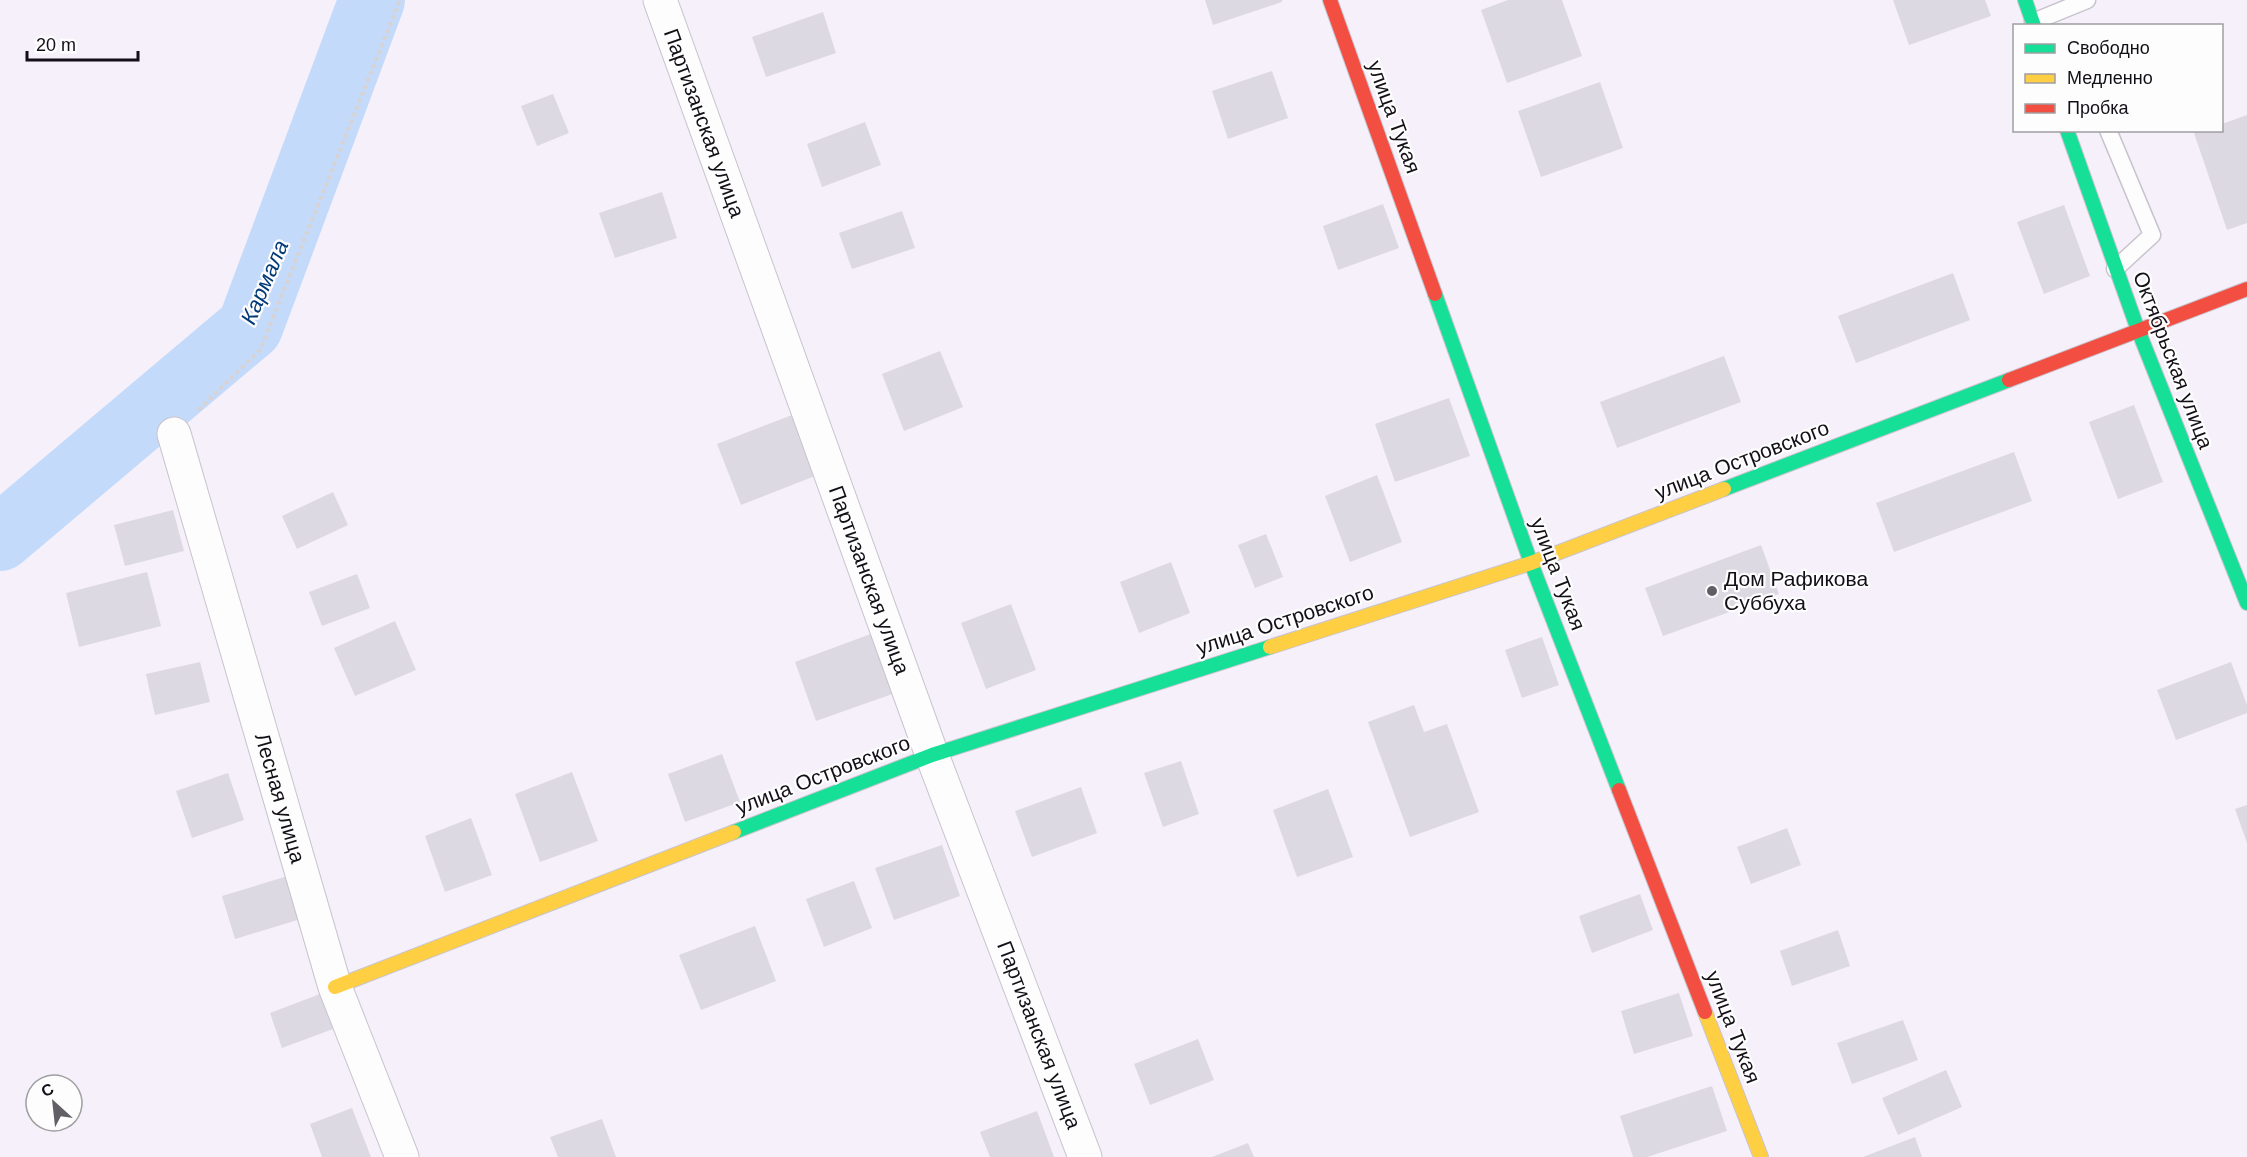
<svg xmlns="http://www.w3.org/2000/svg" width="2247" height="1157" viewBox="0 0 2247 1157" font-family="Arial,sans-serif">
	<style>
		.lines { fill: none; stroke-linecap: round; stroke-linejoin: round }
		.river { stroke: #c4dafb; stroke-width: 66 }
		.building { fill: #ddd9e2 }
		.lane-casing { stroke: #c8c4cd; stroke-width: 19 }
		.street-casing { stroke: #c8c4cd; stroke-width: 35 }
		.fast-casing { stroke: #c8c4cd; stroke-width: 16 }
		.slow-casing { stroke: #c8c4cd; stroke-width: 16 }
		.jam-casing { stroke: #c8c4cd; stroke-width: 16 }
		.path { stroke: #d5d3d6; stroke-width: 4; stroke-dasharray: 4.5 3; stroke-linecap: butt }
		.lane { stroke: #fefdfe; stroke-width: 16 }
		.street { stroke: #fefdfe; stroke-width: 33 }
		.fast { stroke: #16e098; stroke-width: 14 }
		.slow { stroke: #ffcf43; stroke-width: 14 }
		.jam { stroke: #f24e42; stroke-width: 14 }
		.poi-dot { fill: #625e66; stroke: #fdfdfd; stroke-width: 2 }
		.labels { text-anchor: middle; stroke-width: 4.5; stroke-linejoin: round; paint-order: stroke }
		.street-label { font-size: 21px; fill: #130f17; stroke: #fdfdfd }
		.poi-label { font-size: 21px; fill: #130f17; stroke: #fdfdfd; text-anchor: start }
		.water-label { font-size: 22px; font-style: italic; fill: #033a78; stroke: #fdfdfd }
	</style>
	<rect width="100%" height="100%" fill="#f5f0fa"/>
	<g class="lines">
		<path class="river" d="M0,538L250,327L372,0"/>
	</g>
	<path class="building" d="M1205,0H1282V2L1213,25Z
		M1508,0H1562L1582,56L1507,83L1481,10Z
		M1893,0H1985L1991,16L1909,45Z
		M823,12L836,53L766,77L752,37Z
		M1272,71L1288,118L1228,139L1212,91Z
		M1600,82L1623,148L1541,177L1518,111Z
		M553,94L569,133L537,146L521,106Z
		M2247,115V223L2227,230L2194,133L2202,130H2222V124Z
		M865,122L881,165L822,187L807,144Z
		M662,192L677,238L615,258L599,213Z
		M1383,204L1399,248L1338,270L1323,226Z
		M2064,205L2090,276L2044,294L2017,222Z
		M902,211L915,248L852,269L839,233Z
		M1953,273L1970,320L1856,363L1838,316Z
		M940,351L963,407L904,431L882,374Z
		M1724,356L1741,402L1617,448L1600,402Z
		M1449,398L1470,456L1395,482L1375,424Z
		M2134,405L2163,482L2118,499L2089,422Z
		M792,415L815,476L741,505L717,444Z
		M2014,452L2032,501L1894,552L1876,503Z
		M1377,475L1402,542L1350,562L1325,496Z
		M333,492L348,525L297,549L282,516Z
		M173,510L184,551L125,566L114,525Z
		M1266,534L1283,577L1255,588L1238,545Z
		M1761,545L1779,594L1663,636L1645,588Z
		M1171,562L1190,613L1139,633L1120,582Z
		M147,572L161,626L79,647L66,593Z
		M357,574L370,608L322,626L309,592Z
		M1011,604L1036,670L986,689L961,623Z
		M395,621L416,670L355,696L334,648Z
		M876,632L898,692L816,721L795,662Z
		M1542,637L1559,685L1522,698L1505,650Z
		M200,662L210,702L155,715L146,674Z
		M2231,662L2247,705V713L2176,740L2157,690Z
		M1414,705L1424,732L1447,724L1479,812L1410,837L1368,722Z
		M722,754L740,802L685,822L668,774Z
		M1181,761L1199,814L1163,827L1144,773Z
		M572,772L598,841L540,862L515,794Z
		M228,773L244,820L192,838L176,791Z
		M1081,787L1097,833L1032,857L1015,811Z
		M1328,789L1353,857L1297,877L1273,810Z
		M2247,805V843L2235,809Z
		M471,818L492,875L445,892L425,836Z
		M1787,828L1801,865L1751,884L1737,847Z
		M942,845L960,896L894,920L875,868Z
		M291,875L304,918L235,939L222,896Z
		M854,881L872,928L824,947L806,899Z
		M1640,894L1653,930L1592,953L1579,916Z
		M755,926L776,981L701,1010L679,955Z
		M1838,930L1850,966L1792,986L1780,951Z
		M1679,993L1693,1036L1634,1054L1621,1011Z
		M320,994L333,1029L282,1048L270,1013Z
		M1903,1020L1918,1060L1852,1084L1837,1043Z
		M1198,1039L1214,1080L1150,1105L1134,1064Z
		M1946,1070L1962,1107L1898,1135L1882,1098Z
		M1712,1086L1727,1131L1647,1157H1633L1620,1116Z
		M352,1108L371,1157H322L310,1124Z
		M1037,1111L1054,1157H990L980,1132Z
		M602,1119L616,1157H558L550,1137Z
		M1915,1137L1922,1157H1863Z
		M1248,1143L1254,1157H1212Z"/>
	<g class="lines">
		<defs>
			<path id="lane" d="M2033,22L2087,0
				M2108,130L2152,235L2115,269"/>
			<path id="street" d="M660,0L932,755L1085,1157
				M174,434L335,987L402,1157"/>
			<path id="fast" d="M2025,0L2034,26
				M2067,130L2138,330L2247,603
				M1435,294L1531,563L1619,790
				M1724,489L2009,380
				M734,832L932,755L1270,647"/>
			<path id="slow" d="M1270,647L1531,563L1724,489
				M335,987L734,832
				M1705,1012L1761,1157"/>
			<path id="jam" d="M1330,0L1435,294
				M2009,380L2247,289
				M1619,790L1705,1012"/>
		</defs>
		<use href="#lane" class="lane-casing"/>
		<use href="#street" class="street-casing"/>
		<use href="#fast" class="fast-casing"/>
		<use href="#slow" class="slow-casing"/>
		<use href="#jam" class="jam-casing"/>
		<path class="path" d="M198,410L260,350L400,0"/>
		<use href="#lane" class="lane"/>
		<use href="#street" class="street"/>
		<use href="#fast" class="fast"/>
		<use href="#slow" class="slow"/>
		<use href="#jam" class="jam"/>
	</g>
	<circle class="poi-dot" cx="1712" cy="591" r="6"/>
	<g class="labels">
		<g class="street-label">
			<text transform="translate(1394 117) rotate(70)" y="7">улица Тукая</text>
			<text transform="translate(704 123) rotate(70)" y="7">Партизанская улица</text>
			<text transform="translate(2173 360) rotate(69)" y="7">Октябрьская улица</text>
			<text transform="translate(1742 460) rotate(-21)" y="7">улица Островского</text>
			<text transform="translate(1558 574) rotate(69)" y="7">улица Тукая</text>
			<text transform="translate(869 580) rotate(70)" y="7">Партизанская улица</text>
			<text transform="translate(1285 620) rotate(-18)" y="7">улица Островского</text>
			<text transform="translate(823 775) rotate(-21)" y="7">улица Островского</text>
			<text transform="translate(280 798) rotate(74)" y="7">Лесная улица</text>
			<text transform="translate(1733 1027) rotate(69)" y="7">улица Тукая</text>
			<text transform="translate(1039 1035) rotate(69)" y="7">Партизанская улица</text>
		</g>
		<g class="poi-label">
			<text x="1724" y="586">Дом Рафикова<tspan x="1724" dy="24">Суббуха</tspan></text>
		</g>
		<g class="water-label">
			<text transform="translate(264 282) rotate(-67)" y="8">Кармала</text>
		</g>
	</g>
	<rect x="2013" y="24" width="210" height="108" fill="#fdfdfd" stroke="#9f9ea1" stroke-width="1.5"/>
	<rect x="2025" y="44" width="30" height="9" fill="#16e098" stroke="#9f9ea1" stroke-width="1.5"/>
	<text x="2067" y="54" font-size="18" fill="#130f17">Свободно</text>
	<rect x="2025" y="74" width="30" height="9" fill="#ffcf43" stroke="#9f9ea1" stroke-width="1.5"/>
	<text x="2067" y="84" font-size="18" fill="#130f17">Медленно</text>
	<rect x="2025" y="104" width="30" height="9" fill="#f24e42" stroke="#9f9ea1" stroke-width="1.5"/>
	<text x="2067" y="114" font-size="18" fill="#130f17">Пробка</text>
	<g transform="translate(54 1103) rotate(333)"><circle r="28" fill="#fdfdfd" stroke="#9f9ea1" stroke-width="1.5"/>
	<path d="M0-4.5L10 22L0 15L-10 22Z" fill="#625e66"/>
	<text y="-9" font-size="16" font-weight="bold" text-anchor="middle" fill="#130f17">С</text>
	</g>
	<path d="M27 51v9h111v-9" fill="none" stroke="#130f17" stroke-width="3"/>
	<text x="36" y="51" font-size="18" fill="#130f17" stroke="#fdfdfd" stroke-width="4.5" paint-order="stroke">20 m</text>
</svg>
